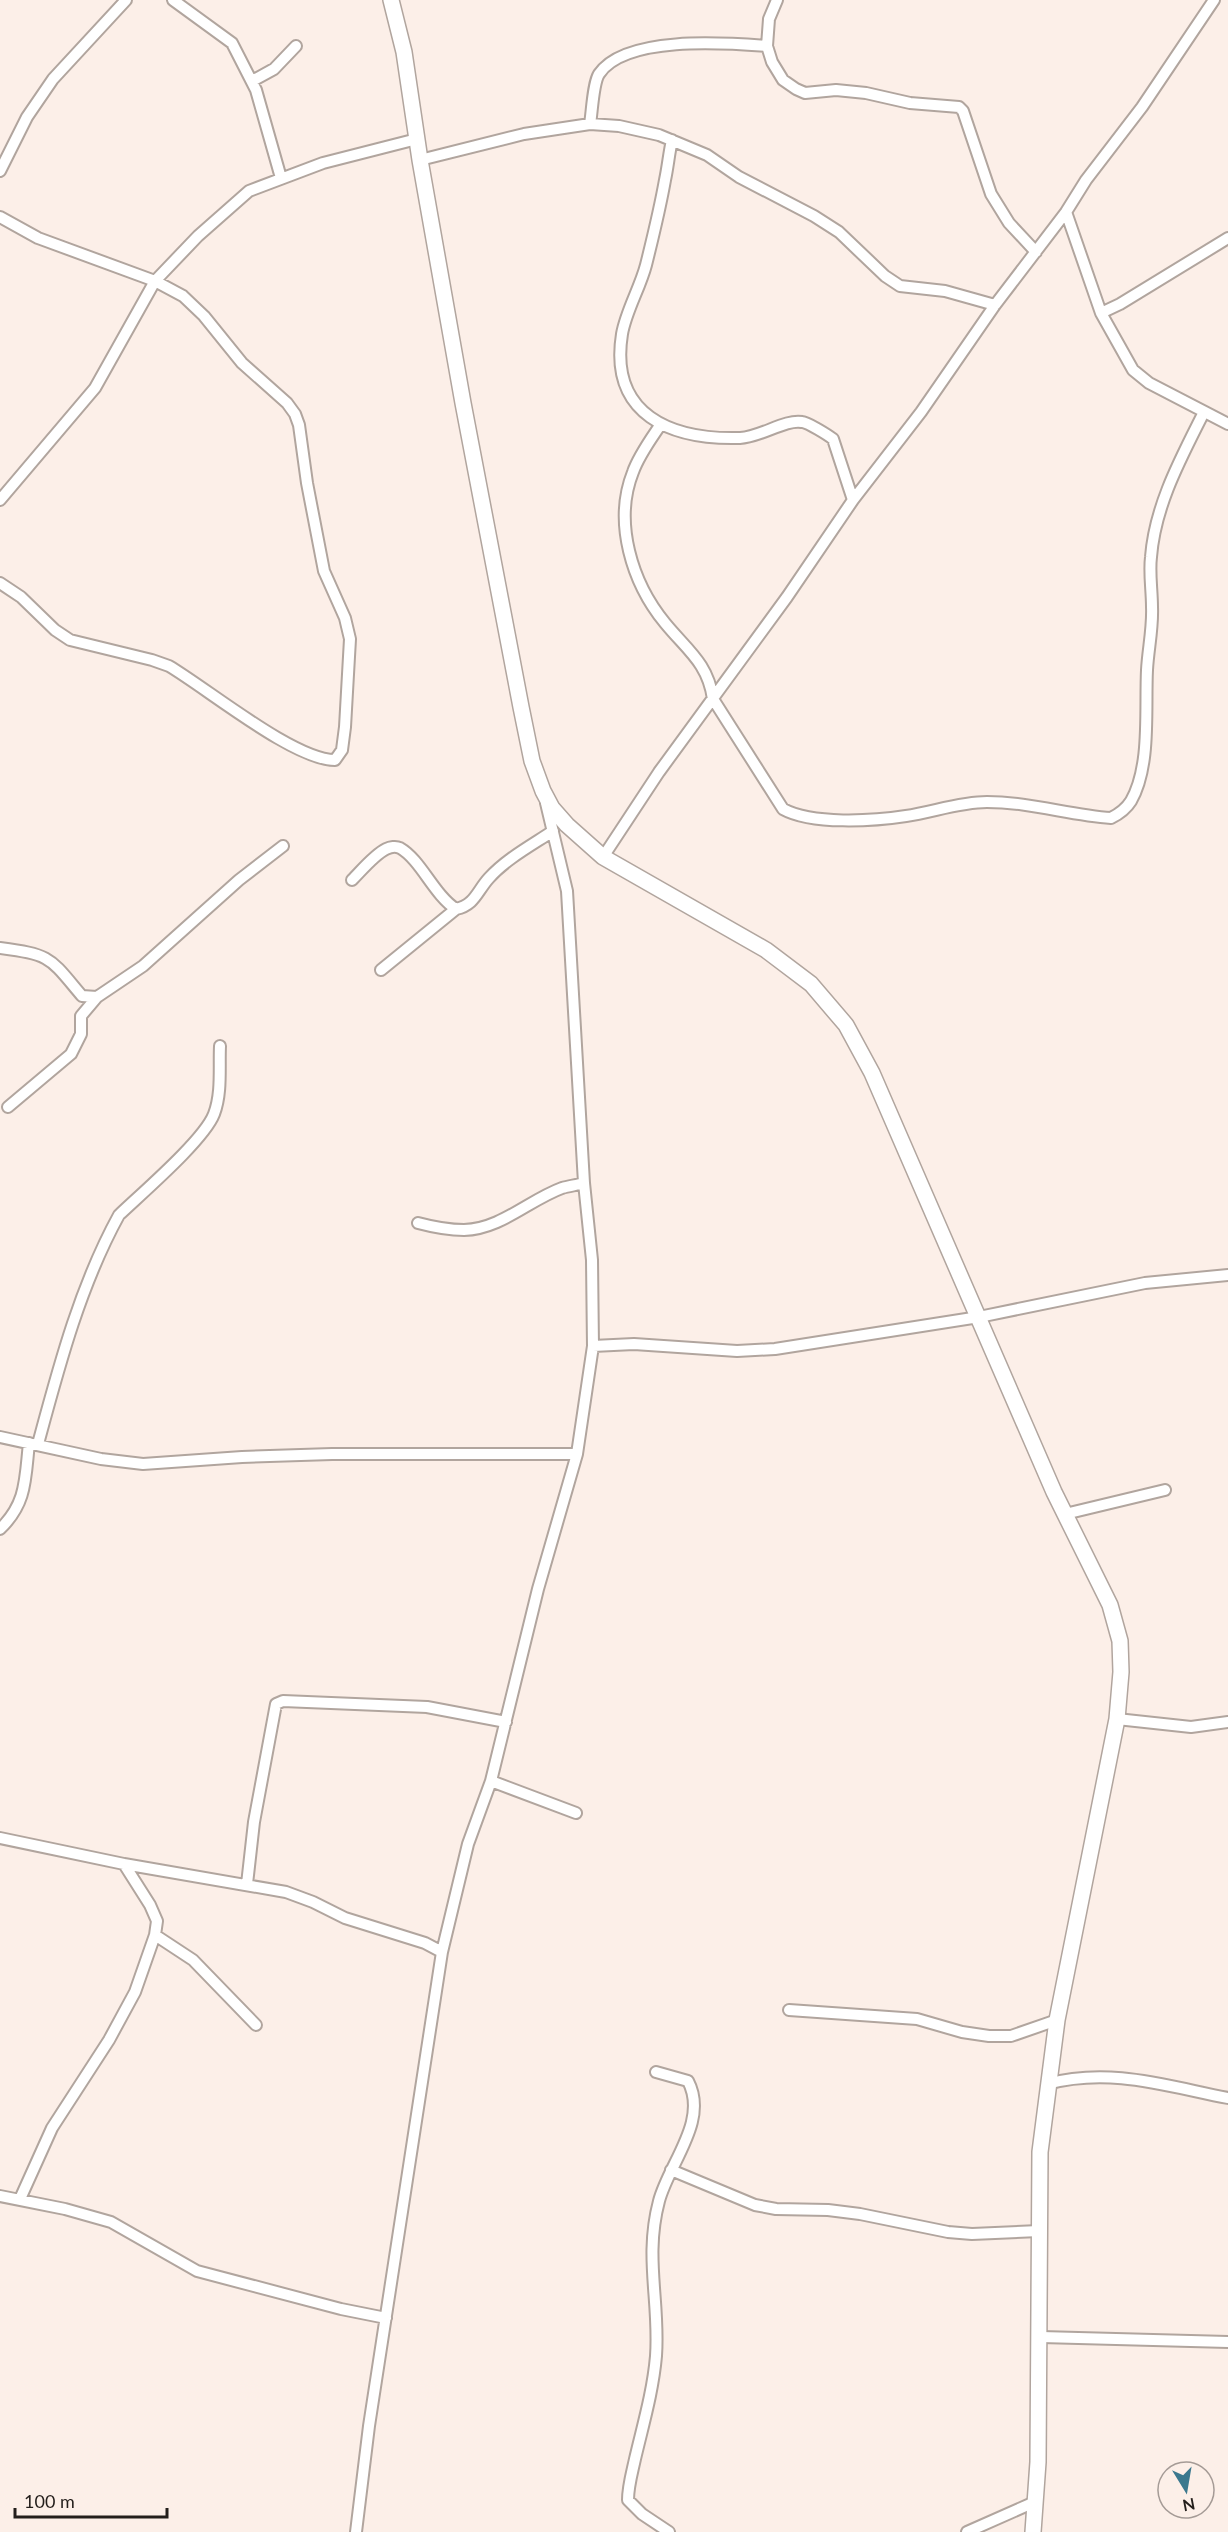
<svg xmlns="http://www.w3.org/2000/svg" width="1228" height="2532" viewBox="0 0 1228 2532" font-family="Lato,sans-serif">
	<style>
		.lines { fill: none; stroke-linecap: round; stroke-linejoin: round }
		.street-casing { stroke: #b1a59e; stroke-width: 14 }
		.secondary-casing { stroke: #b1a59e; stroke-width: 18 }
		.street { stroke: #fff; stroke-width: 10 }
		.secondary { stroke: #fff; stroke-width: 15 }
	</style>
	<rect width="100%" height="100%" fill="#fcefe8"/>
	<g class="lines">
		<defs>
			<path id="street" d="M173,0L232,43L256,90L281,178
				M777,0L769,19L767,46L772,62L783,80L796,89L805,93L836,90L866,93L910,103L959,107L963,111L991,194L1009,223L1036,252
				M252,81L274,69L296,46
				M590,124C592,113 593,83 599,74C625,35 726,43 767,46
				M672,140C669,153 668,166 665,180C660,208 653,237 646,265C640,288 626,311 622,334C609,415 671,440 740,438C761,437 785,419 802,422C807,422 828,435 833,439L853,500
				M420,160L524,134L590,124L619,126L659,135L707,155L739,177L814,216L839,232L885,276L900,286L945,291L995,305
				M0,171L27,117L53,79L126,0
				M1066,212L1101,313L1133,370L1149,383L1228,424
				M0,217L38,238L155,281L183,296L204,316L242,363L287,403L295,414L299,425L307,483L324,571L345,618L350,639L345,727L342,750L335,760C294,760 208,689 169,666L152,660L70,640L55,630L21,597L0,583
				M1101,313L1120,304L1228,238
				M661,424C651,439 639,455 633,472C613,522 632,583 665,623C687,650 708,663 713,699L783,809C812,825 873,821 906,816C933,812 960,802 987,802C1030,802 1069,815 1111,818C1119,814 1126,809 1131,801C1151,766 1145,710 1147,670C1148,650 1153,628 1152,607C1152,590 1149,573 1151,557C1155,505 1181,458 1204,412
				M0,500L95,388L155,281L198,236L249,191L323,163L417,139
				M603,857L659,772L787,597L853,500L921,412L995,305L1066,212L1086,180L1142,107L1214,0
				M352,880C362,870 374,855 386,849C390,847 396,846 400,848C421,860 434,895 456,909C475,905 477,891 489,878C506,859 532,845 553,831
				M0,948C52,955 49,957 82,996L97,997L143,966L239,880L283,846
				M381,970L456,909
				M8,1107L71,1054L81,1034V1016L97,997
				M418,1223C433,1227 449,1230 464,1230C501,1229 529,1200 562,1188C569,1186 577,1185 584,1183
				M593,1346L634,1344L737,1351L775,1349L979,1317L1145,1283L1228,1275
				M0,1437L101,1459L143,1464L242,1457L332,1454H577
				M38,1444C59,1366 80,1286 119,1215C142,1193 204,1140 214,1114C222,1093 219,1068 220,1046
				M1065,1514L1165,1490
				M0,1529C27,1503 25,1479 29,1443
				M1117,1719L1191,1727L1228,1722
				M491,1781L576,1813
				M0,1838L124,1864L286,1892L313,1902L345,1918L425,1943L442,1952
				M247,1884L254,1822L276,1704L283,1701L427,1707L506,1722
				M155,1935L193,1960L256,2025
				M789,2010L917,2019L962,2032L989,2036H1011L1057,2020
				M656,2072L688,2081C709,2121 669,2163 659,2201C644,2257 660,2302 656,2356C653,2391 643,2425 635,2459C632,2473 628,2486 628,2500L642,2514L669,2532
				M1047,2084C1110,2067 1166,2086 1228,2098
				M671,2170L755,2205L776,2209L828,2210L860,2214L948,2232L972,2234L1039,2231
				M0,2196L65,2209L111,2222L197,2271L341,2309L386,2318
				M20,2199L52,2128L109,2040L135,1992L155,1935L157,1921L150,1905L124,1864
				M1041,2337L1228,2342
				M356,2532L369,2426L442,1952L468,1844L491,1781L538,1589L577,1454L593,1346L592,1260L584,1183L567,891L546,803
				M967,2532L1037,2501"/>
			<path id="secondary" d="M391,0L404,52L420,160L463,403L521,707L532,761L543,791L552,808L567,825L603,857L766,950L811,984L846,1025L872,1073L1054,1492L1110,1605L1120,1641L1121,1672L1117,1719L1057,2020L1040,2152L1038,2462L1033,2532"/>
		</defs>
		<use href="#street" class="street-casing"/>
		<use href="#secondary" class="secondary-casing"/>
		<use href="#street" class="street"/>
		<use href="#secondary" class="secondary"/>
	</g>
	<g transform="translate(1186 2490) rotate(169)"><circle r="28" fill="#fcefe8" stroke="#a59b96" stroke-width="1.5"/>
	<path d="M0-4.5L10 22L0 15L-10 22Z" fill="#3b788e"/>
	<text y="-9" font-size="16" font-weight="bold" text-anchor="middle" fill="#231e1b">N</text>
	</g>
	<path d="M15 2508v9h152v-9" fill="none" stroke="#231e1b" stroke-width="3"/>
	<text x="24" y="2508" font-size="18" fill="#231e1b" stroke="#fcefe8" stroke-width="4.5" paint-order="stroke">100 m</text>
</svg>
